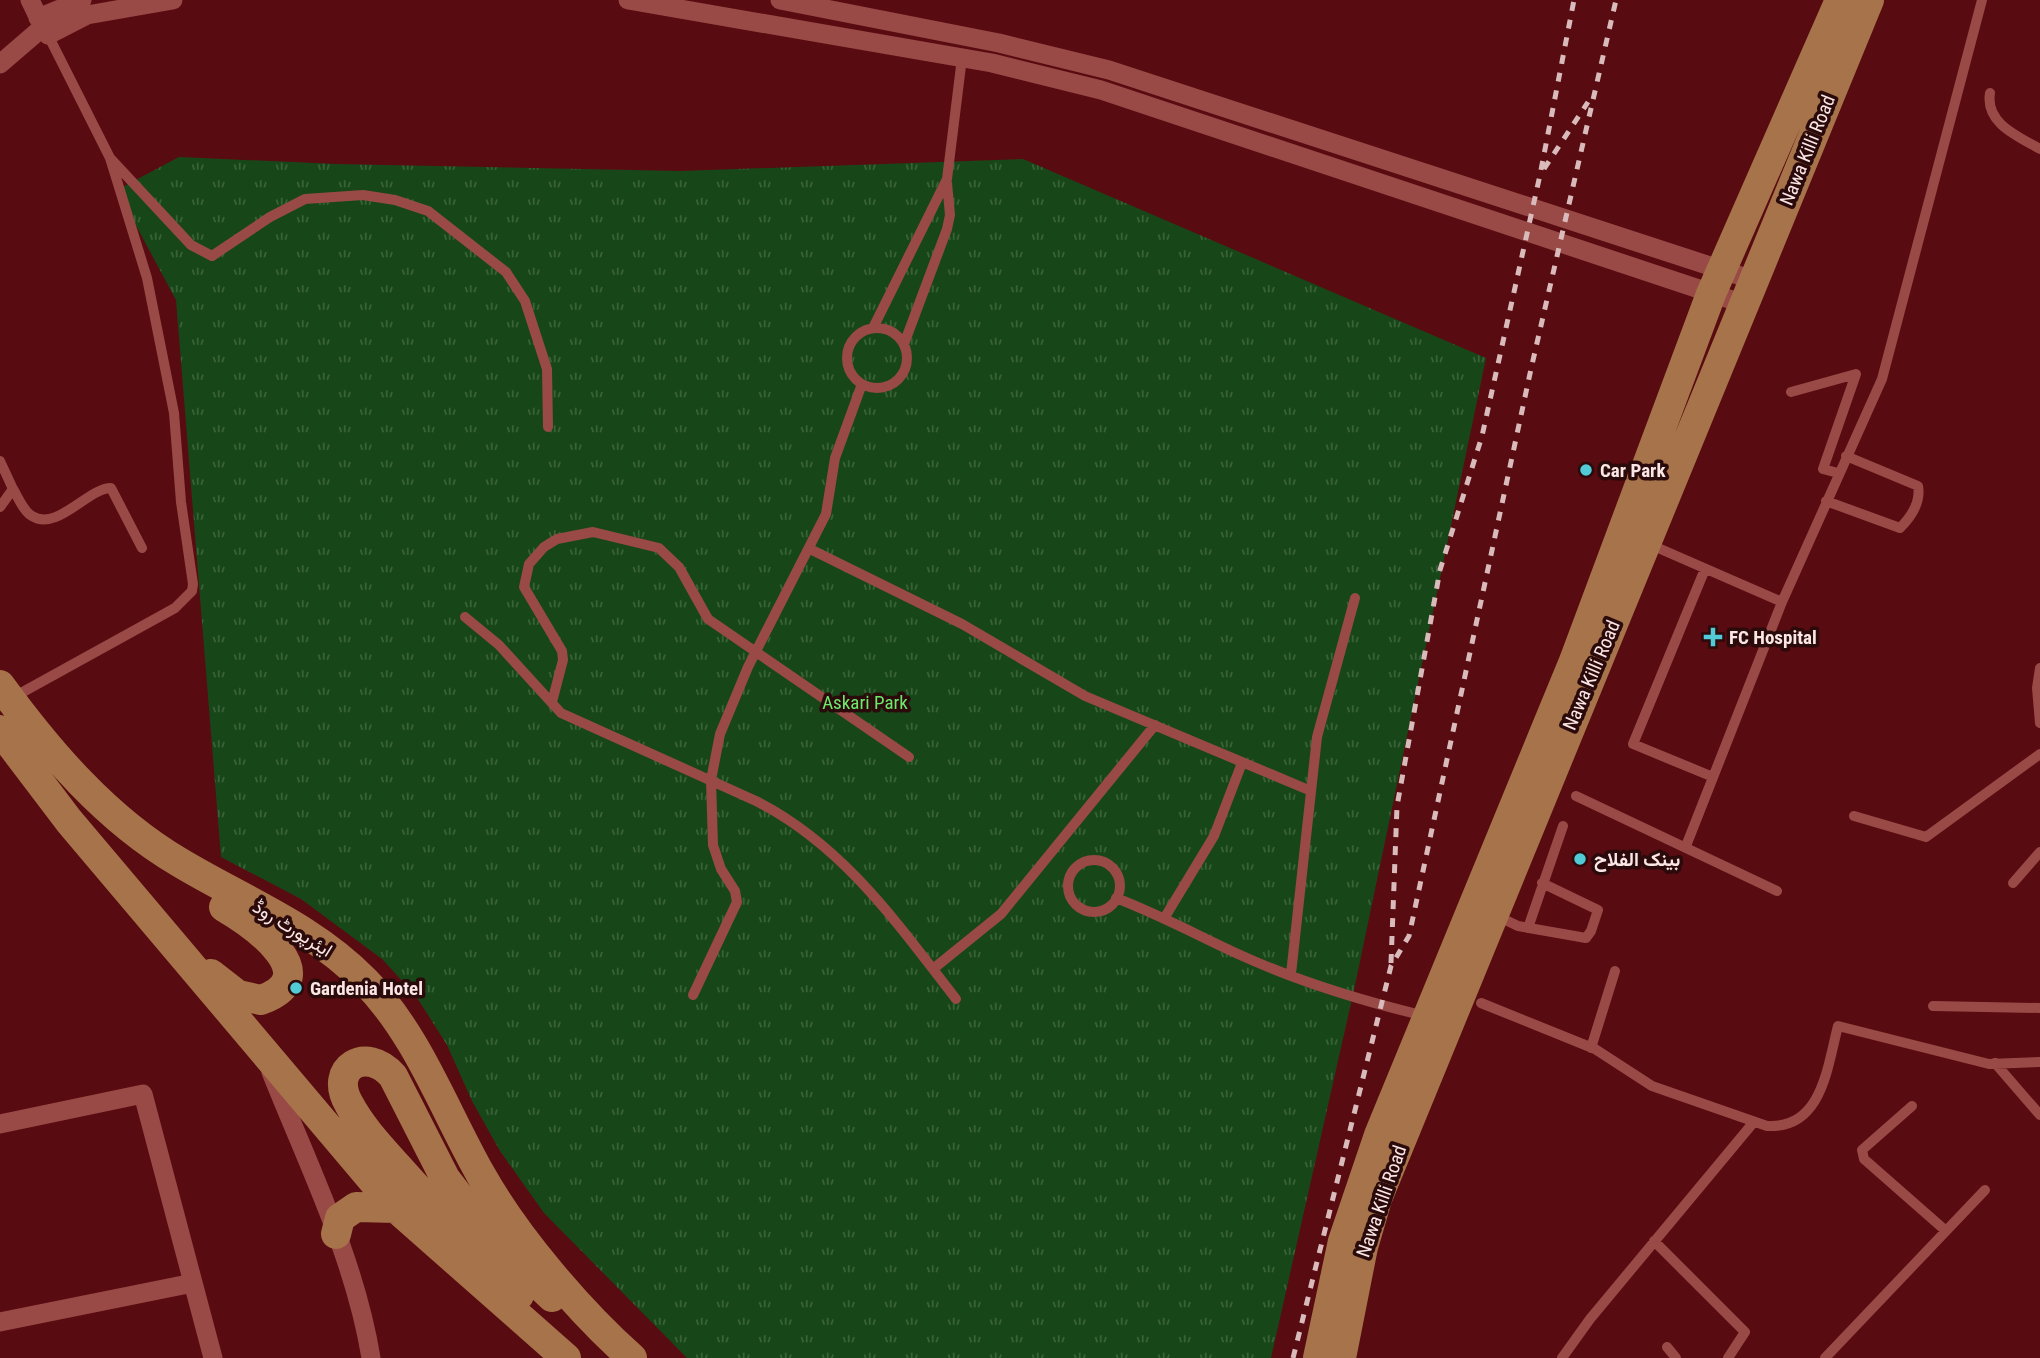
<svg xmlns="http://www.w3.org/2000/svg" width="2040" height="1358" viewBox="0 0 2040 1358" font-family="'Roboto Condensed',Vazirmatn,sans-serif">
	<style>
		.park { fill: url(#park-tufts) }
		.lines { fill: none; stroke-linecap: round; stroke-linejoin: round }
		.service { stroke: #994946; stroke-width: 10 }
		.minor { stroke: #994946; stroke-width: 19 }
		.primary { stroke: #a7734a; stroke-width: 30 }
		.rail { stroke: #dabbbb; stroke-width: 5; stroke-dasharray: 9 9; stroke-linecap: butt }
		.poi-dot { fill: #52cbd7; stroke: #2a0a0a; stroke-width: 2.5 }
		.labels { text-anchor: middle; stroke-width: 7; stroke-linejoin: round; paint-order: stroke }
		.street-label { font-size: 19px; fill: #fae7e5; stroke: #2a0a0a }
		.poi-label { font-size: 19px; font-weight: bold; fill: #fae7e5; stroke: #2a0a0a; text-anchor: start }
		.park-label { font-size: 19px; fill: #6cea6d; stroke: #2a0a0a }
	</style>
	<defs>
		<pattern id="park-tufts" width="24" height="20" patternUnits="userSpaceOnUse" patternTransform="scale(1.75)"><rect width="24" height="20" fill="#174718"/><path d="M3 7l-1-3M5 7V3M7 7l1-3M15 17l-1-3M17 17v-4M19 17l1-3" fill="none" stroke="#3a6239"/></pattern>
	</defs>
	<rect width="100%" height="100%" fill="#580b10"/>
	<path class="park" d="M179,157L336,164L681,171L1023,159L1486,358L1354,990L1271,1358H687L544,1213L500,1151L472,1101L447,1045L416,996L382,959L301,899L221,857L176,300L117,190Z"/>
	<g class="lines">
		<path class="service" d="M1990,93C1985,123 2017,136 2040,149
			M110,158L191,245L212,256L270,217L305,199L363,195L395,200L428,211L506,272L525,301L547,369L548,427
			M873,328L947,179L962,58
			M847 358a30 30 0 1 1 60 0a30 30 0 1 1-60 0Z
			M904,344L947,229L950,215L947,183
			M1791,392L1856,374L1823,469L1838,473
			M0,461L13,489L0,507
			M13,489C18,497 24,512 32,516C57,532 88,488 111,488L142,548
			M1826,501L1900,528C1911,517 1921,502 1918,486L1846,456
			M1649,544L1782,602
			M810,549L962,624L1085,696L1311,791
			M1705,569L1633,744L1713,777
			M465,617L499,645L561,713L756,801C843,845 897,923 956,999
			M2040,668L2037,688L2040,723
			M12,698L175,608L192,591L193,584L181,502L174,413L147,278L110,158L48,35
			M552,702L563,660L562,651L524,587L529,564L544,547L557,539L593,532L659,548L679,567L708,619L909,757
			M1576,796L1777,891
			M1854,816L1926,837L2040,754
			M1686,846L1782,602L1882,379L1982,0
			M1068 886a26 26 0 1 1 52 0a26 26 0 1 1-52 0Z
			M2013,883L2040,852
			M1116,898C1158,914 1197,935 1238,954C1297,981 1362,1001 1425,1016
			M1495,915L1518,926L1586,938L1591,931L1598,910L1542,883
			M1165,917L1214,836L1242,763
			M1528,928L1563,826
			M933,969L1001,914L1155,725
			M1291,974L1317,737L1355,598
			M693,995L737,902L735,891L721,869L713,845L711,780L720,734L748,667L826,514L835,458L862,384
			M1481,1003L1595,1049L1652,1086L1767,1126C1822,1129 1827,1068 1838,1026L1989,1064L2040,1062
			M1933,1006L2040,1008
			M1591,1048L1615,971
			M1995,1063L2040,1115
			M1912,1106L1862,1150L1864,1159L1946,1231
			M1654,1241L1745,1332L1728,1358
			M1667,1347L1676,1358
			M1562,1358L1590,1319L1753,1123
			M1825,1358L1985,1190"/>
		<path class="minor" d="M628,0L992,63L1101,90L1744,304
			M780,0L999,43L1109,70L1753,280
			M38,18L82,0
			M43,27L48,35L87,15L173,0
			M0,64L43,27L30,0
			M271,1072C308,1165 355,1259 371,1358
			M0,1124L143,1094L213,1358
			M0,1322L193,1283"/>
		<path class="primary" d="M0,685C49,752 106,819 179,862C242,900 313,927 365,981C418,1035 444,1110 481,1175C516,1237 579,1311 632,1358
			M0,730L69,821L396,1208L566,1358
			M211,974L238,995L261,1000C328,976 253,924 224,907
			M336,1234L340,1218L356,1207L396,1208
			M519,1295C478,1253 437,1211 398,1167C381,1148 361,1127 349,1104C328,1068 366,1045 393,1076L445,1178L494,1242L552,1297
			M1318,1358L1343,1241L1379,1135L1574,661L1711,294L1840,0
			M1341,1358L1363,1247L1377,1199L1869,0"/>
		<path class="rail" d="M1544,169L1588,102
			M1391,963L1397,806L1440,570L1482,436L1540,175L1574,0
			M1293,1358L1391,966L1409,936L1531,369L1616,0"/>
	</g>
	<g class="poi-dot">
		<circle cx="1586" cy="470" r="7"/>
		<path d="M1709.5 626.5h7v7h7v7h-7v7h-7v-7h-7v-7h7z"/>
		<circle cx="1580" cy="859" r="7"/>
		<circle cx="296" cy="988" r="7"/>
	</g>
	<g class="labels">
		<g class="street-label">
			<text transform="translate(1807 150) rotate(-68)" y="7">Nawa Killi Road</text>
			<text transform="translate(1591 675) rotate(-67)" y="7">Nawa Killi Road</text>
			<text transform="translate(293 928) rotate(32)" y="7">ایئرپورٹ روڈ</text>
			<text transform="translate(1381 1201) rotate(-71)" y="7">Nawa Killi Road</text>
		</g>
		<g class="poi-label">
			<text x="1600" y="477">Car Park</text>
			<text x="1729" y="644">FC Hospital</text>
			<text x="1594" y="866">بینک الفلاح</text>
			<text x="310" y="995">Gardenia Hotel</text>
		</g>
		<g class="park-label">
			<text x="865" y="709">Askari Park</text>
		</g>
	</g>
</svg>
